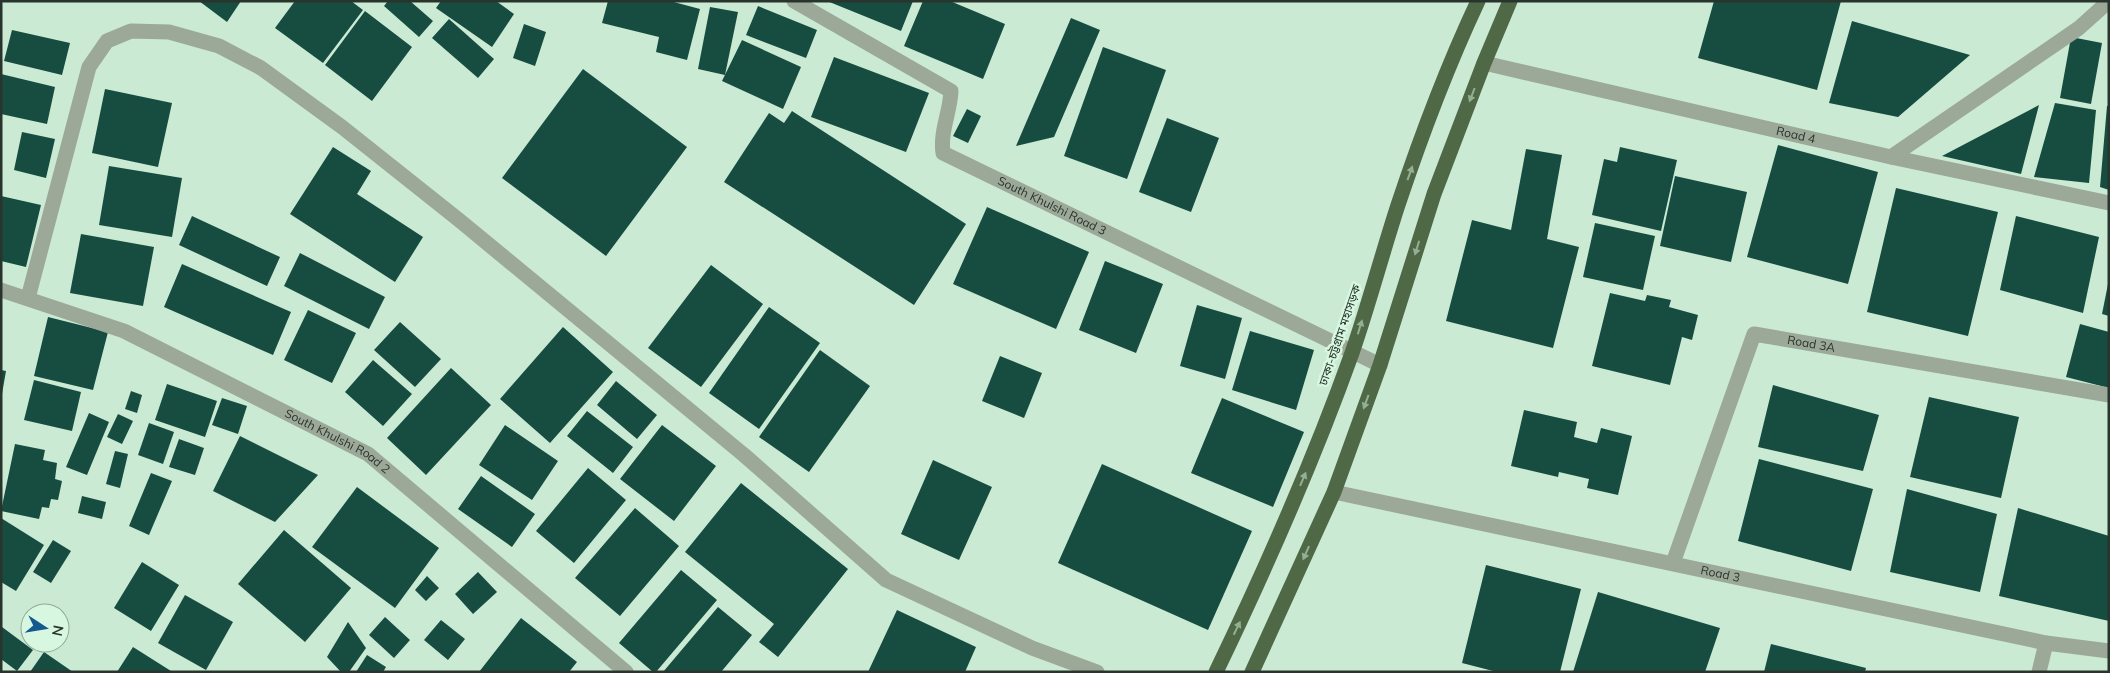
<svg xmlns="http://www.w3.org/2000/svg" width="2110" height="673" viewBox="0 0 2110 673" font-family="Mulish,'Noto Sans Bengali',sans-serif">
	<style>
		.building { fill: #174d40 }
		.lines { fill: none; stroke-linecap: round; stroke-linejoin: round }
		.street { stroke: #9ca898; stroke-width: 15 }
		.highway { stroke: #4f6846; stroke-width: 15 }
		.oneway { fill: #93b094 }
		.labels { text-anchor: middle; stroke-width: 5; stroke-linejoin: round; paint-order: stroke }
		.street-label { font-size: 12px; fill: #28342c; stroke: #d7f7e1 }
	</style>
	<rect width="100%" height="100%" fill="#caead4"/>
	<path class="building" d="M199,1H241L227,22Z
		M295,1H351L363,10L323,63L275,28Z
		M388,1H410L433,21L419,37L384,6Z
		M441,1H496L514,14L492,47L436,8Z
		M608,1H670L700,9L687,60L656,52L659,37L602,23Z
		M827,1H913L901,31Z
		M923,1H950L1005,24L983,79L904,46Z
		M1714,1H1841L1817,90L1698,58Z
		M758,6L817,30L806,58L746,35Z
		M710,7L738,12L725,75L698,69Z
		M365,11L412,47L372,101L325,65Z
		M1071,18L1100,30L1054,137L1016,146Z
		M449,19L494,59L478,78L432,38Z
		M1852,21L1970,55L1898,117L1829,103Z
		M524,24L546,32L535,66L513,58Z
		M12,30L70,43L62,75L4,61Z
		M2071,37L2102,43L2091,104L2060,98Z
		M742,40L801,67L783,109L722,81Z
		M1103,47L1166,70L1127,179L1064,156Z
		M834,57L929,93L906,152L811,117Z
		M583,69L687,147L606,256L502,178Z
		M1,74L55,87L47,124L1,114Z
		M105,89L172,103L158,167L92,153Z
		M2055,103L2096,110L2089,183L2034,177Z
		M2039,105L2021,174L1942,156Z
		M2107,106H2109V190L2100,187Z
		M967,109L981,116L968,143L953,136Z
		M792,111L966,224L914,305L724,182L769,113L784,123Z
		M1167,118L1219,138L1191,212L1139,192Z
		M22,132L55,139L46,178L14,170Z
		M1778,145L1878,172L1848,284L1747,257Z
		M333,147L371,171L357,194L423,237L395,282L290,214Z
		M1620,147L1677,160L1661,231L1592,215L1604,159L1617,162Z
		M1526,149L1562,155L1547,239L1579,247L1553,348L1446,321L1472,220L1511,230Z
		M109,166L182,178L172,237L99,225Z
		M1675,176L1747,192L1731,262L1660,246Z
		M1896,188L1998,212L1968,336L1867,312Z
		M1,196L41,205L26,267L1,261Z
		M987,207L1089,252L1056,329L953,284Z
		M192,216L280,257L267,286L179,245Z
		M2016,216L2099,237L2083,313L2000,290Z
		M1595,223L1655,236L1643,290L1583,277Z
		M81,234L154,247L143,306L70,293Z
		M300,253L385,297L369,329L284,286Z
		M1105,261L1163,284L1136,353L1079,330Z
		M182,264L291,312L273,355L164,307Z
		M711,265L763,304L701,387L648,348Z
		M2108,284H2109V316L2102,314Z
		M1610,293L1645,301L1647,295L1671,300L1669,307L1698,315L1692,340L1682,337L1670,385L1592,366Z
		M1197,305L1242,318L1225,379L1180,366Z
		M769,307L820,343L759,429L709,393Z
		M308,310L356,333L332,383L284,360Z
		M48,317L108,332L93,390L34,376Z
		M400,322L441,359L415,387L374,350Z
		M2080,324L2109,332V388L2066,377Z
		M563,327L613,372L550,443L500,399Z
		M1250,331L1314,350L1296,410L1232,390Z
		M820,350L870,386L809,472L759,437Z
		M1000,356L1042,373L1024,418L982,401Z
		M373,360L412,394L383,426L345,392Z
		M451,368L491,405L426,475L387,438Z
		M1,370L6,371L2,394H1Z
		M34,380L81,392L72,431L24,420Z
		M616,381L657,415L637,439L597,405Z
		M167,384L217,401L205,437L155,420Z
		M1773,385L1879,415L1863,471L1758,447Z
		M131,391L142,395L137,413L125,409Z
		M1929,397L2019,417L2001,498L1910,477Z
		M222,398L247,406L238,434L212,425Z
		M1222,398L1304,432L1273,507L1191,473Z
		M1524,410L1577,422L1574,437L1597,443L1601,428L1632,436L1618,495L1587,488L1589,479L1559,472L1558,477L1511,466Z
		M587,411L633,447L613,473L567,436Z
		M89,413L109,422L87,475L66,467Z
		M118,414L133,421L122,444L107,437Z
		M149,423L174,432L163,464L138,455Z
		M505,425L558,461L532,500L479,465Z
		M662,425L716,466L674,521L620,479Z
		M240,436L318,475L275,522L213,491Z
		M179,439L204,448L195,475L169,467Z
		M15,444L45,450L43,460L57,463L55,479L62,481L58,500L51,499L49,508L42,507L39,519L1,511Z
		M115,451L128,454L120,488L106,484Z
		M1759,459L1873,489L1851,571L1738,541Z
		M933,460L992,487L959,560L901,534Z
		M1102,464L1252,531L1208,630L1058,563Z
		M588,468L626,500L574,563L536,531Z
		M151,473L172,481L149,535L129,526Z
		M481,476L535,514L512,547L458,509Z
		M741,483L848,569L778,657L759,642L774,624L685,552Z
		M357,487L439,548L395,608L312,547Z
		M1907,489L1997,514L1980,592L1890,572Z
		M82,496L106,502L102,519L78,513Z
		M635,508L679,546L620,616L575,578Z
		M2018,508L2109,536V621L1999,596Z
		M1,518L44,545L16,591L1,582Z
		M284,530L351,588L305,642L238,584Z
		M53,540L71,551L51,583L33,572Z
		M142,562L179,585L151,631L114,608Z
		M1486,565L1581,589L1560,672H1497L1462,663Z
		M681,570L717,600L656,672H653L619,643Z
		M478,572L497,592L473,614L455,594Z
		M427,576L439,588L426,601L415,590Z
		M1598,592L1720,628L1705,672H1573Z
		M185,595L233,622L206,670L158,643Z
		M718,607L752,635L721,672H663Z
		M897,610L976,647L965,672H868Z
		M385,617L410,640L394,658L369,635Z
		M521,618L577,662L569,672H479Z
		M441,620L465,639L448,660L424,640Z
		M348,622L366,648L349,672H341L327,657Z
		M2,627L33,650L17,671L1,659Z
		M1771,644L1866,668L1865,672H1764Z
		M133,647L171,671L170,672H117Z
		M44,652L73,672H30Z
		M367,655L386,667L383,672H356Z"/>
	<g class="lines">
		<g class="street">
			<path id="s1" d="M794,1L951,91C950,113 940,131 943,153L1380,365"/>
			<path id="s2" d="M1484,63L1891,157L2109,203"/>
			<path d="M1891,157L2079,28L2109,1"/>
			<path id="s3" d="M1,290L124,331L368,454L626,672"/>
			<path d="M28,298L89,67L107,41L131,31L169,32L219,46L261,68L342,127L459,220L744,455L886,580L1032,648L1097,672"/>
			<path id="s4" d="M1334,492L2046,643L2109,651"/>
			<path id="s5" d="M1673,563L1754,334L2109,395"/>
			<path d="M2039,672L2046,643"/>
		</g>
		<path class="highway" d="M1216,672C1266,568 1313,462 1352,353C1369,304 1382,254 1398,205C1421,136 1447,67 1478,1
			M1252,672L1334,492L1380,365L1434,194L1484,63L1510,1"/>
	</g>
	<defs><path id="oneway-solid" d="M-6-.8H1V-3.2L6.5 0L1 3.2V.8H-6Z" transform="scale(1.25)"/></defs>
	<g class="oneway">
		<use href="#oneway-solid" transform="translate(1472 95) rotate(111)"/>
		<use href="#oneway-solid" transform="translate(1410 173) rotate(-70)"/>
		<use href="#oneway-solid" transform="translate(1417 248) rotate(107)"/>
		<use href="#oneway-solid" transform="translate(1360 327) rotate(-73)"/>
		<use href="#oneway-solid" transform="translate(1366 402) rotate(110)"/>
		<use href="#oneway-solid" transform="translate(1303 479) rotate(-67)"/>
		<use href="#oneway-solid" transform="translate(1306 553) rotate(114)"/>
		<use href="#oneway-solid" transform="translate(1237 628) rotate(-64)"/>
	</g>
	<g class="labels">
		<g class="street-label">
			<text dy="4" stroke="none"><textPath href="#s2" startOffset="320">Road 4</textPath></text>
			<text dy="4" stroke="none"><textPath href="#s1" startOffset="365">South Khulshi Road 3</textPath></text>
			<text transform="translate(1340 335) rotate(-71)" y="4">ঢাকা-চট্টগ্রাম মহাসড়ক</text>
			<text dy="4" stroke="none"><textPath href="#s5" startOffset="301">Road 3A</textPath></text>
			<text dy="4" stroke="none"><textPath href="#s3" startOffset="370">South Khulshi Road 2</textPath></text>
			<text dy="4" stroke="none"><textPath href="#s4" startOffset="395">Road 3</textPath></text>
		</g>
	</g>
	<rect width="2110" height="673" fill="none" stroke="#28342c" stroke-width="5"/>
	<g transform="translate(45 628) rotate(102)"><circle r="24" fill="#d7f7e1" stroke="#91a999"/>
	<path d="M0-4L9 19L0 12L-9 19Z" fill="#155a8e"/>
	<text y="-8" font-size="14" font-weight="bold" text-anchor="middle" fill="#28342c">N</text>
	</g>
</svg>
